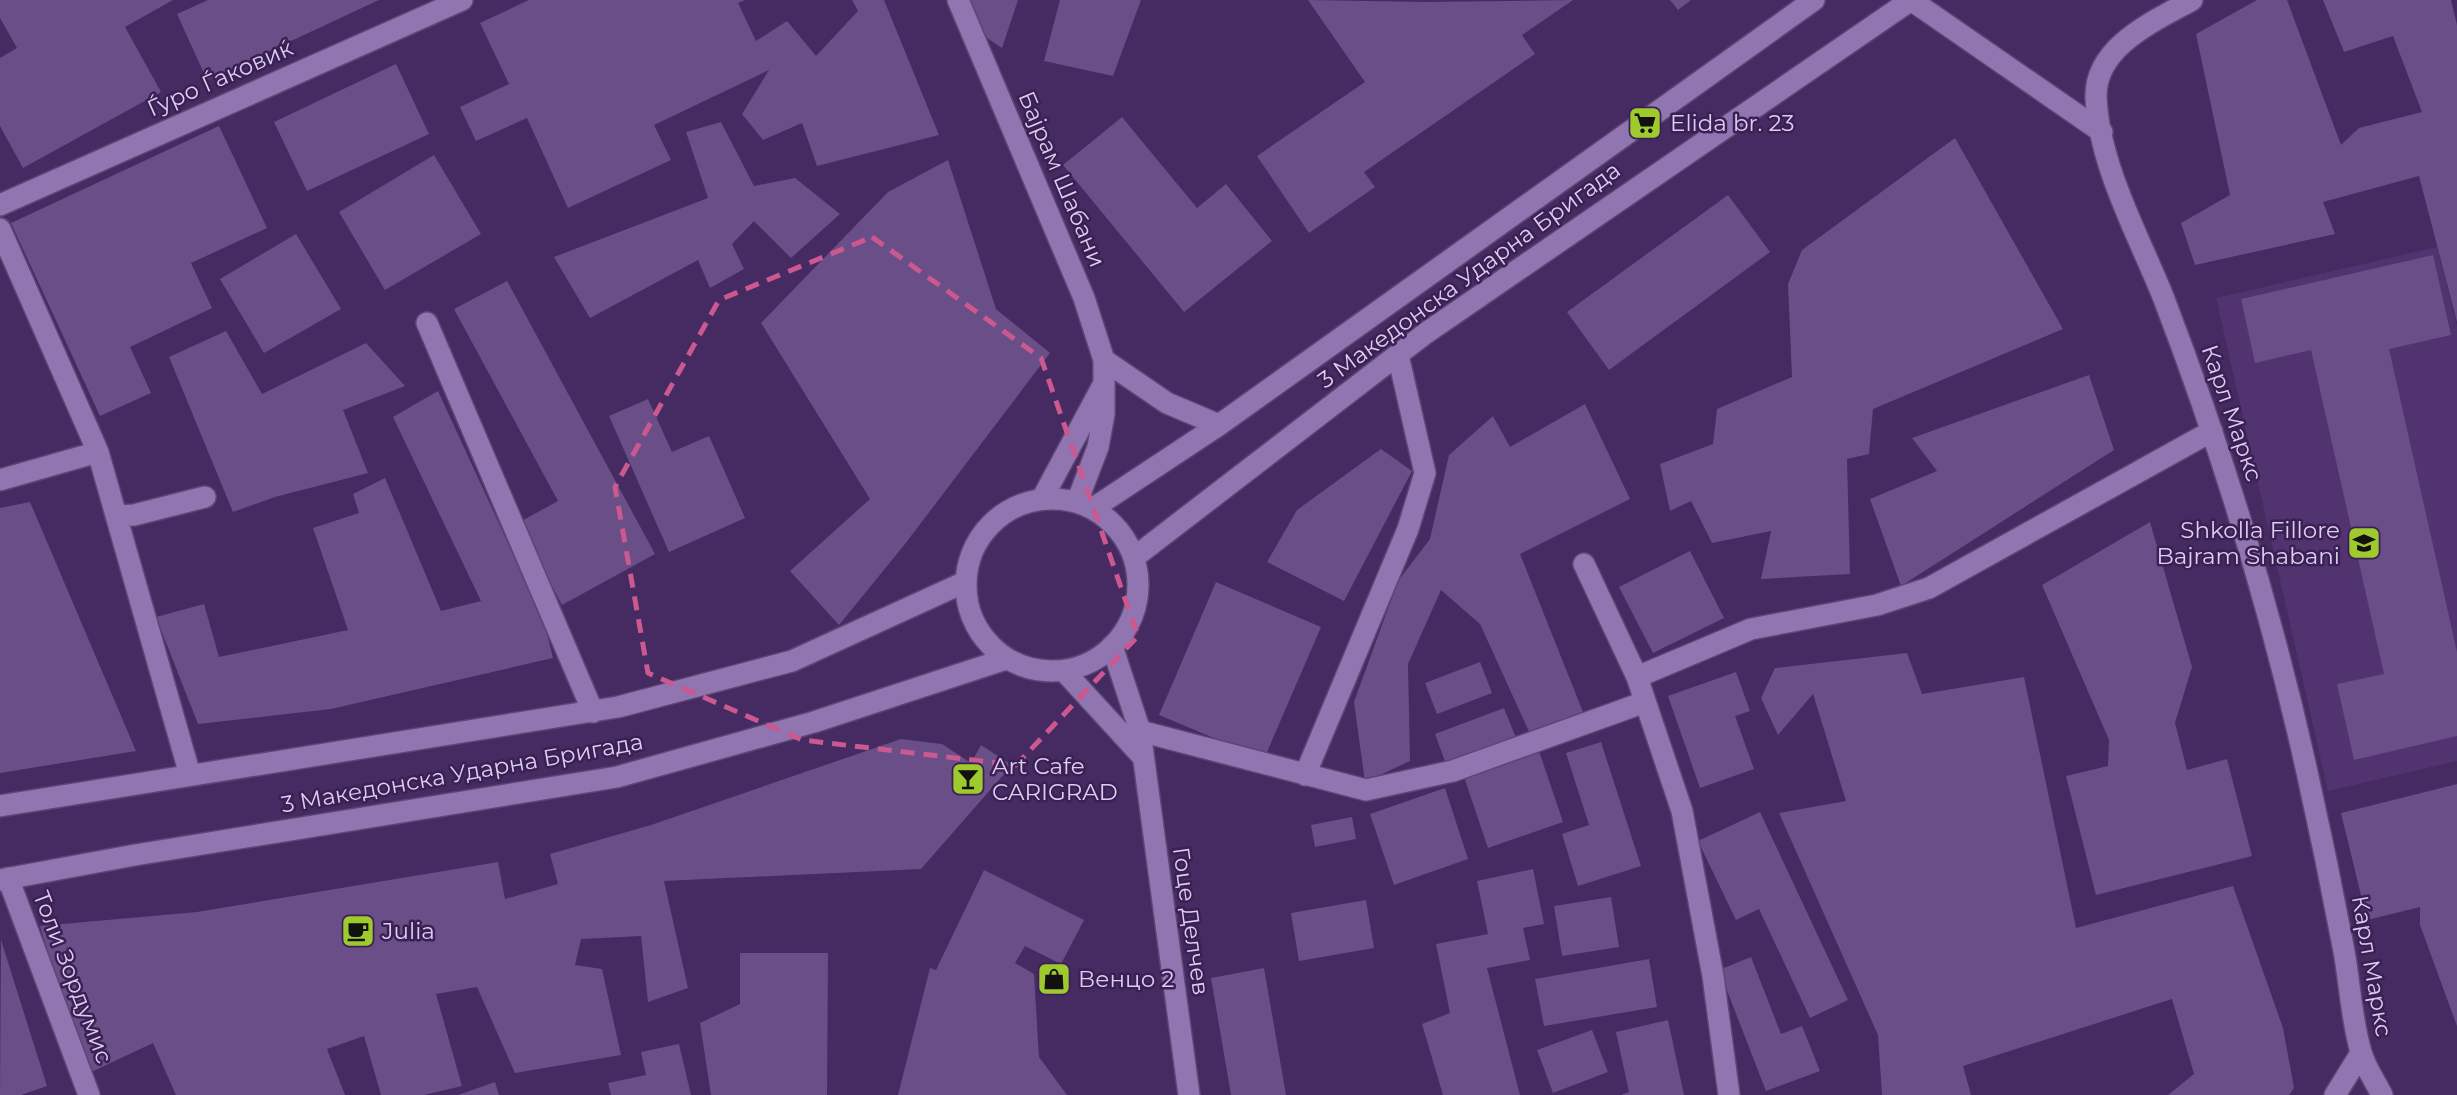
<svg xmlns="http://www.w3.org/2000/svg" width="2457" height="1095" viewBox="0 0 2457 1095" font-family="Montserrat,sans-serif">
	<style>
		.built { fill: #513370 }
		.building { fill: #694e88 }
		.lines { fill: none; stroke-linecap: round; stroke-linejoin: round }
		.minor-casing { stroke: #5d4574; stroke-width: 24 }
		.minor { stroke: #9075b1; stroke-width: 21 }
		.marked { fill: none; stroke: #cb588f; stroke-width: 5; stroke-dasharray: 14 9; stroke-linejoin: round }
		.labels { text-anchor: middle; stroke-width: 5; stroke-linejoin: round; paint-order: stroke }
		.street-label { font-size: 23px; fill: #dbceef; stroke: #3b2055 }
		.poi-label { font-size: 23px; fill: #dbceef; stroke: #3b2055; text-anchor: start }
	</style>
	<rect width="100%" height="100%" fill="#452b61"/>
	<path class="built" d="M2437,247L2457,326V761L2328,791L2216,298Z"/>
	<path class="building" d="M0,0H173L125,27L161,92L23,168L0,126V58L17,48L0,18Z
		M208,0H379L207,80L177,14Z
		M529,0H745L738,3L756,41L787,21L816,56L858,11L852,0H884L939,135L817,166L802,123L763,140L742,114L769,70L654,125L671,160L568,208L527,118L476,141L460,107L509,84L480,23Z
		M967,0H1018L1002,48L972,28Z
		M1060,0H1141L1113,76L1044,61Z
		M1308,0L1427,2L1573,0L1522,35L1535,54L1364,172L1375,187L1309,233L1257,156L1365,82Z
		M1670,0H1691L1678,10Z
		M2257,0H2287L2341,145L2359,128L2422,112L2393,36L2344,52L2323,0H2451L2457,25V322L2419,176L2323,202L2335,234L2195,265L2181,223L2230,195L2196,34Z
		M396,64L429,134L307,191L274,122Z
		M1122,117L1197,208L1226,184L1272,241L1184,312L1063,165Z
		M721,122L754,186L795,178L840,214L791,258L754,221L732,244L744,269L710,288L698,260L590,318L554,257L708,198L686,132Z
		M219,126L267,228L191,263L212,308L130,347L151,393L100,416L11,223Z
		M1955,138L2063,329L1873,409L1869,454L1847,459L1850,574L1761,579L1771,531L1712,543L1691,501L1670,511L1660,464L1713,444L1717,409L1792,377L1788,284L1802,250Z
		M434,155L481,234L385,290L339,212Z
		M948,160L996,309L1050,353L905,544L839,625L790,571L870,499L761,323L888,192Z
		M1728,195L1770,252L1609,370L1567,312Z
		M296,234L341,309L264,353L220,279Z
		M2433,255L2451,335L2389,349L2457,652V736L2354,760L2337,684L2384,674L2311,350L2255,363L2241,299Z
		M507,281L655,554L562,605L518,523L558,501L454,309Z
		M226,331L262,394L366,343L405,386L343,410L368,473L275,497L233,512L169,357Z
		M2089,375L2114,450L1901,586L1870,499L1937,471L1912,438Z
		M438,391L544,621L553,658L331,709L198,724L156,617L204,604L219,657L348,630L313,528L359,513L353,494L385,478L441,611L481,601L393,417Z
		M648,399L672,452L709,436L745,518L669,552L609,416Z
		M1585,404L1630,499L1520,554L1583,712L1531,736L1480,624L1441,590L1408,664L1410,761L1365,782L1354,702L1398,581L1430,539L1449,455L1493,416L1510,447Z
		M1381,449L1412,471L1344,601L1267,562L1297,510Z
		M30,502L136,751L0,773V508Z
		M2150,522L2192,667L2175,723L2187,770L2227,759L2252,856L2096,895L2066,776L2108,766L2109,740L2042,585Z
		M1690,551L1724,618L1653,653L1619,587Z
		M1216,582L1321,627L1264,759L1159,715Z
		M1907,653L1922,694L2024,677L2076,928L2233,886L2283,1028L2294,1088L2289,1095H2168L2194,1074L2172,999L1963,1066L1971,1095H1882L1878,1035L1779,813L1846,801L1813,694L1778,735L1761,698L1775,668Z
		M1480,662L1492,693L1437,714L1425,683Z
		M1736,672L1750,711L1735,716L1754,769L1700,788L1668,696Z
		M1504,708L1516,738L1446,764L1435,734Z
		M901,739L942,744L971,763L981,745L1012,765L921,869L664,881L688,988L648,1002L641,936L581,939L575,965L602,969L621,1055L515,1073L477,987L436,994L462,1086L424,1095H381L364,1036L327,1049L345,1095H176L153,1043L85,1075L40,926L197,912L498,862L505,899L558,884L550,854L651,825Z
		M1601,742L1641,866L1578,886L1562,834L1589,825L1566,753Z
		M1539,751L1563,822L1488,848L1464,777Z
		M2457,784V1026L2420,925V907L2367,920L2341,813Z
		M1445,788L1468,859L1394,885L1370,814Z
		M1760,812L1848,1000L1810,1018L1759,909L1736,920L1698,841Z
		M1352,817L1356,839L1315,847L1311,825Z
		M1533,869L1544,924L1523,928L1530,960L1487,968L1520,1095H1443L1422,1024L1450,1013L1436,944L1488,934L1477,881Z
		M984,870L1084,920L1061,964L1025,946L1015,963L1034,974L1039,1057L1067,1095H898L930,968L936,970Z
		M1611,897L1619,947L1562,956L1554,906Z
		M1366,900L1374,948L1299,961L1291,913Z
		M1,940L47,1086L21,1095H0Z
		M740,953H828L827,1095H711L700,1023L740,1004Z
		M1751,957L1781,1034L1802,1026L1820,1071L1766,1091L1719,970Z
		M1649,959L1657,1007L1544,1026L1535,979Z
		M1264,968L1286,1095H1231L1211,978Z
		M1668,1020L1684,1095H1621L1629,1092L1616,1032Z
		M1592,1030L1608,1072L1553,1093L1537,1050Z
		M679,1044L691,1095H611L608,1083L646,1075L641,1052Z
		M495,1082L499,1095H458Z"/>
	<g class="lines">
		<defs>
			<path id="minor" d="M958,0L1084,298L1104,360V414L1098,447L1077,502
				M1911,0L2102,132
				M2192,0C2155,21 2095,46 2096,97C2099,166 2139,236 2164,299C2223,453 2271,610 2307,772C2320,830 2332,888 2343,946C2350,981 2351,1019 2361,1052C2365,1067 2375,1081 2382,1095
				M0,205L462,0
				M0,229L98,452L190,775
				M427,323L593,712
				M1104,360L1167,403L1219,425
				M0,480L98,452
				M1042,499L1102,387
				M966 585a86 86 0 1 1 172 0a86 86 0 1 1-172 0Z
				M1095,507L1219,425L1814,0
				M116,516L134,515L205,497
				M1136,556L1426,333L1911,0
				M1584,564L1637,677L1682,811L1713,976L1729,1095
				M1112,646L1140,731L1189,1095
				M1064,671L1141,755
				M1637,677L1751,629L1877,605L1929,588L2212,431
				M1140,731L1366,790L1453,771L1645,702
				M1305,775L1408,529L1425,473L1398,355
				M0,806L618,707L792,661L965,582
				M8,878L89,1095
				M0,880L135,855L617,777L814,722L1006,659
				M2335,1095L2361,1053"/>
		</defs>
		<use href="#minor" class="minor-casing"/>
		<use href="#minor" class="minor"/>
	</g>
	<path class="marked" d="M872,237L1041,358L1138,636L1016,765L802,740L648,673L615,487L719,300Z"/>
	<defs>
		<symbol id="supermarket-square" viewBox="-11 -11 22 22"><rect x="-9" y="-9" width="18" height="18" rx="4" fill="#9fca2e" stroke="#3b2055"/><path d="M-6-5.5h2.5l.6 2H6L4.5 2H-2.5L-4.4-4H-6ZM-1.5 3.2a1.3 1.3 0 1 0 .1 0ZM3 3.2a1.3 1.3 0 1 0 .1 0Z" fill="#111"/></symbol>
		<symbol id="school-square" viewBox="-11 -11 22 22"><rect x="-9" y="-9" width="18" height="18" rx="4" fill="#9fca2e" stroke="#3b2055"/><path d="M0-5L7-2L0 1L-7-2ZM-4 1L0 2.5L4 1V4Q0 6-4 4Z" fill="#111"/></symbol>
		<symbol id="bar-square" viewBox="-11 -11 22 22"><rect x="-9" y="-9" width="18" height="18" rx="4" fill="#9fca2e" stroke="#3b2055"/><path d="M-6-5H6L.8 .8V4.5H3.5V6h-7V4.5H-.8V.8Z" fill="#111"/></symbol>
		<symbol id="cafe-square" viewBox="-11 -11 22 22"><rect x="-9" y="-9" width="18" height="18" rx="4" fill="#9fca2e" stroke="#3b2055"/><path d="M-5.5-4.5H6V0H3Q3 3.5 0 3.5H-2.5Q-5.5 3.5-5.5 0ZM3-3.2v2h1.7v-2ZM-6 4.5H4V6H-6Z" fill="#111"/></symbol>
		<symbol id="shop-square" viewBox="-11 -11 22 22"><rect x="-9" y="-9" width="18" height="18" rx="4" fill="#9fca2e" stroke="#3b2055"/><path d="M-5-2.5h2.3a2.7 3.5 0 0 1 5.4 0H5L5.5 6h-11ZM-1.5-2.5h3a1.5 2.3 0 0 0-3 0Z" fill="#111"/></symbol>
	</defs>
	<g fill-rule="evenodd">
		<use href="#supermarket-square" x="1626" y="104" width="38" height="38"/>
		<use href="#school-square" x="2345" y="524" width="38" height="38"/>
		<use href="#bar-square" x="949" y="760" width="38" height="38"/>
		<use href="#cafe-square" x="339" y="912" width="38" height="38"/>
		<use href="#shop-square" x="1035" y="960" width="38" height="38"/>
	</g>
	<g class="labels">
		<g class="street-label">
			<text transform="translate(220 78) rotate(-24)" y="8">Ѓуро Ѓаковиќ</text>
			<text transform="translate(1062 179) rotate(67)" y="8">Бајрам Шабани</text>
			<text transform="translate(1469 275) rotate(-36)" y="8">3 Македонска Ударна Бригада</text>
			<text transform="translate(2232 413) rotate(71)" y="8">Карл Маркс</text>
			<text transform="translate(462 773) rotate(-10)" y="8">3 Македонска Ударна Бригада</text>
			<text transform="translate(1191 921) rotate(82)" y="8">Гоце Делчев</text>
			<text transform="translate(2372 966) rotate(80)" y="8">Карл Маркс</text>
			<text transform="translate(73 977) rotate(69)" y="8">Толи Зордумис</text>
		</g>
		<g class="poi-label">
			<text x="1670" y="131">Elida br. 23</text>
			<text x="2340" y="538" text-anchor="end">Shkolla Fillore<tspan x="2340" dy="26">Bajram Shabani</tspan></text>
			<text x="992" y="774">Art Cafe<tspan x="992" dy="26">CARIGRAD</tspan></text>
			<text x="382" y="939">Julia</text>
			<text x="1078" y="987">Венцо 2</text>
		</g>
	</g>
</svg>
